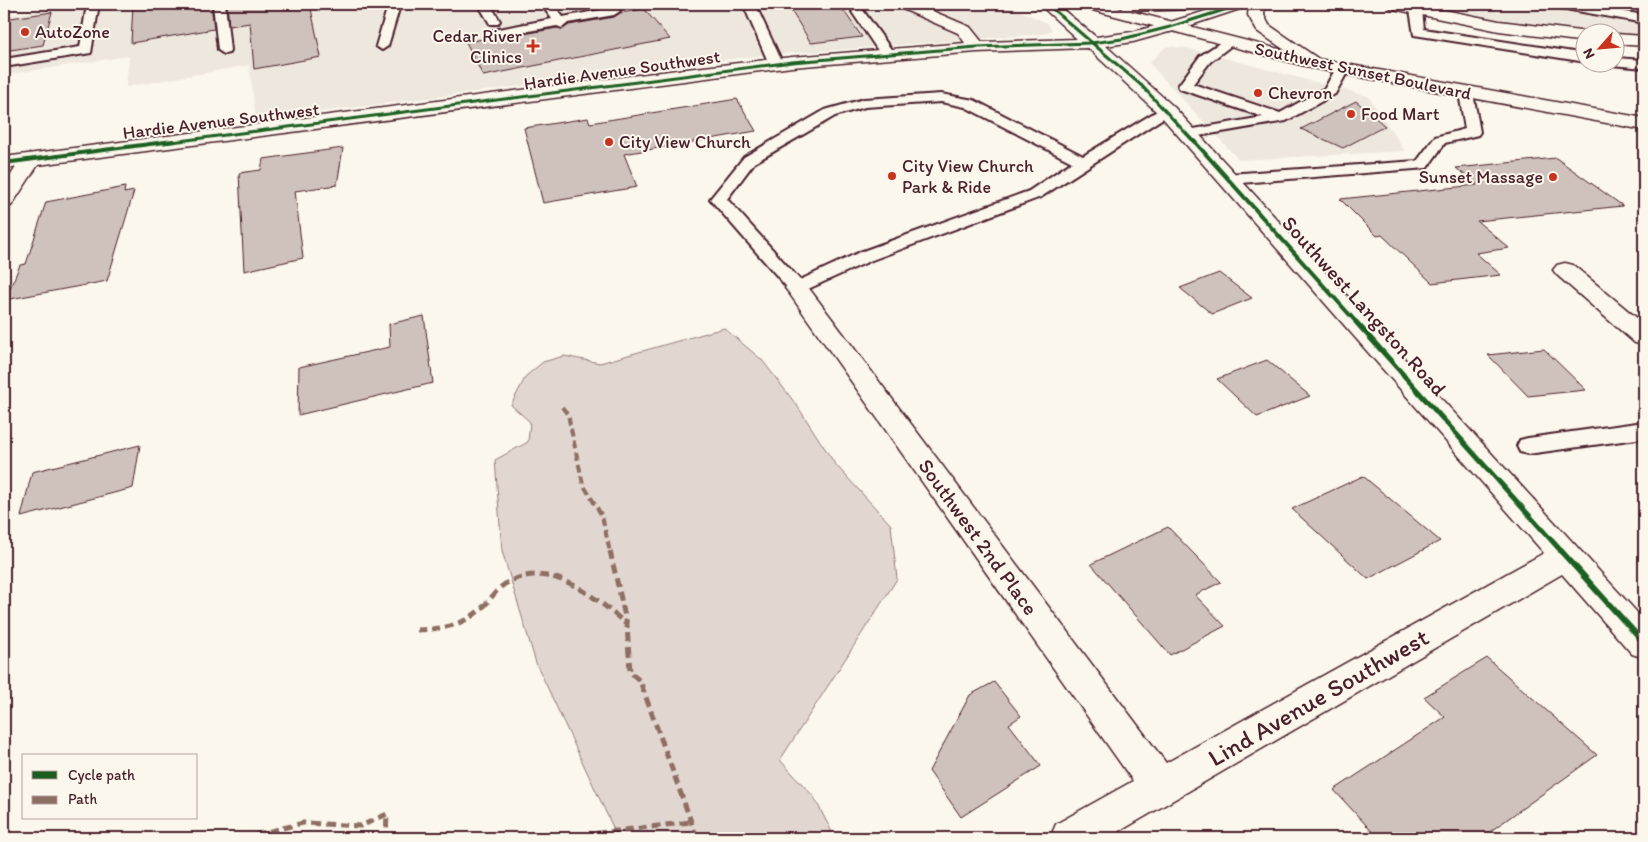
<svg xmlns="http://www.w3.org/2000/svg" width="1648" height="842" viewBox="0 0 1648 842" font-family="Itim,sans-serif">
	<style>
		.built { fill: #eee7de }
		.green { fill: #e2d7d0; stroke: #967b7e }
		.building { fill: #cfc2bc; stroke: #4a1f2b }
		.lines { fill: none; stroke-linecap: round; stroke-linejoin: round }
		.service-casing { stroke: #4a1f2b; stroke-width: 4 }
		.minor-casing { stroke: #4a1f2b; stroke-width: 3 }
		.tertiary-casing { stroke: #4a1f2b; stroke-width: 3 }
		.secondary-casing { stroke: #4a1f2b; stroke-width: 3 }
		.service { fill: #fbf7ec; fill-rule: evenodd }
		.minor { fill: #fbf7ec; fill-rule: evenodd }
		.tertiary { fill: #fbf7ec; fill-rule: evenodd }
		.secondary { fill: #fbf7ec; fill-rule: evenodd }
		.quiet-far1 { stroke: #8d6e63; stroke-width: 4; stroke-dasharray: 8 4; stroke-linecap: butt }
		.quiet { stroke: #8d6e63; stroke-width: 5; stroke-dasharray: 9 5; stroke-linecap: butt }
		.cycleway-far3-casing { stroke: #fbf7ec; stroke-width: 5 }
		.cycleway-far2-casing { stroke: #fbf7ec; stroke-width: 6 }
		.cycleway-far1-casing { stroke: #fbf7ec; stroke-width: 8 }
		.cycleway-casing { stroke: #fbf7ec; stroke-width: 9 }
		.cycleway-far3 { stroke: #1b5e20; stroke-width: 3 }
		.cycleway-far2 { stroke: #1b5e20; stroke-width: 4 }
		.cycleway-far1 { stroke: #1b5e20; stroke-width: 5 }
		.cycleway { stroke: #1b5e20; stroke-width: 6 }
		.poi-dot { fill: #c8321e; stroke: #fbf7ec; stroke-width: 2 }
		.labels { text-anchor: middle; stroke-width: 4; stroke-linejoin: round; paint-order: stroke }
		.far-poi-label { font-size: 18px; fill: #4a1f2b; stroke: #fbf7ec; text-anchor: start }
		.far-street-label { font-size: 18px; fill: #4a1f2b; stroke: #fbf7ec }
		.street-label { font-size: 21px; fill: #4a1f2b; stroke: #fbf7ec }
		.near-street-label { font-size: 25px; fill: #4a1f2b; stroke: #fbf7ec }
	</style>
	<rect width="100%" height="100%" fill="#fbf7ec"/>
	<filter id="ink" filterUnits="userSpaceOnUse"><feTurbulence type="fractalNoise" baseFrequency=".02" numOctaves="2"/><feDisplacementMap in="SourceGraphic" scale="10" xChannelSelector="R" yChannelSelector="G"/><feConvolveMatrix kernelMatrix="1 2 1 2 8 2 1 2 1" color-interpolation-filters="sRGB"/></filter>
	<g filter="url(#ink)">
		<path class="built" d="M87,4H1005L1047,23L1052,30L1043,34L756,56L256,120L249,65L126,87L129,56L4,75V16Z
			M1415,4H1644V34L1616,35V32H1592L1456,16Z
			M1167,46L1187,48L1368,96L1405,151L1239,160L1149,63Z"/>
		<path class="green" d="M724,328L762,360L798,407L835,464L891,525L897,579L780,760L814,797L835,838H618L536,663L502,551L495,460L528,442L530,422L511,405L526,376L543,362L564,356L600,363Z"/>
		<path class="building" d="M133,4H211L214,29L131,43Z
			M227,4H310L321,57L254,69L250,23L229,26Z
			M787,4H839L862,37L811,43Z
			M644,9L670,39L483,76L466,42L489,38L495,42L502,38L557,28L563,29L569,25L614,17L620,13Z
			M52,12L43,45L4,51V19Z
			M737,99L756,131L624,154L637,187L543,203L524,128L588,118L590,123Z
			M1356,101L1385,126L1343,148L1301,129Z
			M343,148L337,185L295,191L303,258L244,271L239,173L261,170L263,159Z
			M1556,158L1623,206L1477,221L1509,248L1476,253L1501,275L1432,283L1382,235L1377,236L1340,199L1477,185L1456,168Z
			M125,187L124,193L134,191L107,281L5,300L20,265L26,264L46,202Z
			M1219,273L1252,298L1212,314L1180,288Z
			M424,316L433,383L298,415L299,367L390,347L389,324Z
			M1544,349L1586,390L1528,396L1488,355Z
			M1267,360L1310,396L1257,417L1217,379Z
			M140,445L133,488L21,517L32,472Z
			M1363,476L1440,541L1368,579L1292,509Z
			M1168,527L1221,582L1195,595L1225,626L1170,655L1091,564Z
			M1487,658L1597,755L1481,838H1378L1334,790L1445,717L1424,697Z
			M994,682L1021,716L1009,724L1041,766L961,817L929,771L970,695Z"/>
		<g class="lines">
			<defs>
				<path id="service" d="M87,4H99L91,53L4,67V59L80,47Z
					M213,4H225L230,50L229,53L224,54L218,50Z
					M385,4H397L399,9L388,46L382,50L376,46L387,9Z
					M478,4H490L500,21L498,24H490Z
					M541,4H553L563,17L606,9L602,4H614L620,11L614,15L568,23L562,28L557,26L501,36L495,40L487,34L493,30L552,19Z
					M746,4H754L756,6L783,64L781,67L776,68L769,64L744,6Z
					M1554,4H1579L1644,15V23L1560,8Z
					M1416,6L1422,10L1424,29L1586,54V62L1414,35L1410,10Z
					M858,8L862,9L893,52L895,55L893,58H883L852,12Z
					M1227,38L1233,42L1232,45L1210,62L1193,84L1280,113L1325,88L1337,66H1347L1349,69L1335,94L1286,121L1187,138L1182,137L1180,134L1182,131L1263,117L1180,89L1178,86L1200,56Z
					M1616,58L1644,60V68L1611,65L1610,62H1616Z
					M1466,89L1473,93L1480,132L1478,135L1445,143L1427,168L1228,184L1220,179L1228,174L1417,161L1435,137L1465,129L1459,93Z
					M941,94L974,100L1083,156L1162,108H1172L1174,111L1041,197L872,260L797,294L791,292L710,199L744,157L825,110L864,99ZM941,102L965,107L1072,162L1029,191L860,252L800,280L727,199L754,163L835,116L865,107Z
					M1644,422V438L1528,454L1520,452L1517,446L1520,440L1528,438Z"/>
				<path id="minor" d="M895,4H916L970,27L982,42L1077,39L1039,4H1056L1096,37L1132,32L1170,22L1176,24L1178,27L1176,30L1133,42L1106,46L1174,107L1644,620V658L1632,654L1562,574L1108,838H1050L1056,824L1133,781L789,293L785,288L789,283L797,281L805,283L1166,763L1544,553L1160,115L1088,48L977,52L792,67L38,165L11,206L4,208V186L16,167L4,169V157L677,70L792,57L965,43L958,33L898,7Z
					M1565,263L1573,265L1644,324V345L1635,343L1557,275L1553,270L1557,265Z"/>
				<path id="tertiary" d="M1228,4H1265L1264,15L1269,25L1326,64L1323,68H1311L1257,31L1248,15L1249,6L1170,32L1162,27L1164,24Z
					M1385,4H1414L1499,21L1588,32H1586V42L1499,31L1393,9Z
					M1616,34L1644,36V46L1616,44Z"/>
				<path id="secondary" d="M1078,4H1103L1122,9V4H1204L1201,7L1196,9L1130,11L1318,59L1644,118V130L1317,69L1081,7Z"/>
			</defs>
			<use href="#service" class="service-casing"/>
			<use href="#minor" class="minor-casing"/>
			<use href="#tertiary" class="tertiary-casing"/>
			<use href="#secondary" class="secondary-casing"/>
			<use href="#service" class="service"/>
			<use href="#minor" class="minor"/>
			<use href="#tertiary" class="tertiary"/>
			<use href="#secondary" class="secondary"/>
			<path class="quiet-far1" d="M562,407L568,415L583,484L602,516L610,552"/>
			<path class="quiet" d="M610,551L627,625L630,672L640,681L697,838
				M417,630C445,629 466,625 486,604C492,597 497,589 505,584C549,557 596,597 627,625
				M242,838L303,823L361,826L387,814L386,838
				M583,838L591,834L691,822"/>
			<defs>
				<path id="cycleway-far3" d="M1047,4L1142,86L1195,143
					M164,143L792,62L977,47L1091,43L1122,39L1170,27L1243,4"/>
				<path id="cycleway-far2" d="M1194,141L1357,323
					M4,163L173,141"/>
				<path id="cycleway-far1" d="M1356,322L1562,552"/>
				<path id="cycleway" d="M1561,551L1644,643"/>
			</defs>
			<use href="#cycleway-far3" class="cycleway-far3-casing"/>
			<use href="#cycleway-far2" class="cycleway-far2-casing"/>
			<use href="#cycleway-far1" class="cycleway-far1-casing"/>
			<use href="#cycleway" class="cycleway-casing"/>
			<use href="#cycleway-far3" class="cycleway-far3"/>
			<use href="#cycleway-far2" class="cycleway-far2"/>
			<use href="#cycleway-far1" class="cycleway-far1"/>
			<use href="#cycleway" class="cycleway"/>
		</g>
	</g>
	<g class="poi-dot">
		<circle cx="25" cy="32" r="5"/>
		<path d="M530.5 38.5h5v5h5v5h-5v5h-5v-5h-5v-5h5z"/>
		<circle cx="1258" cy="93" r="5"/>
		<circle cx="1351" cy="114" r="5"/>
		<circle cx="609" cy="142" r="5"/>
		<circle cx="892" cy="176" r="5"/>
		<circle cx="1553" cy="177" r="5"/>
	</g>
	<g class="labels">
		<g class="far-poi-label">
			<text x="35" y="38">AutoZone</text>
			<text x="522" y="42" text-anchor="end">Cedar River<tspan x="522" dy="21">Clinics</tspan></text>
			<text x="1268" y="99">Chevron</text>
			<text x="1361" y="120">Food Mart</text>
			<text x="619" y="148">City View Church</text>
			<text x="902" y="172">City View Church<tspan x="902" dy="21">Park &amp; Ride</tspan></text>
			<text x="1543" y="183" text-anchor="end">Sunset Massage</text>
		</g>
		<g class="far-street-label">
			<text transform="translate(622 70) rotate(-8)" y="6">Hardie Avenue Southwest</text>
			<text transform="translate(1363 71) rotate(12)" y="6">Southwest Sunset Boulevard</text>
			<text transform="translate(221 121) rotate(-7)" y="6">Hardie Avenue Southwest</text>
		</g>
		<g class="street-label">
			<text transform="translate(1364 306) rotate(48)" y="7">Southwest Langston Road</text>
			<text transform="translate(978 537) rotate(54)" y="7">Southwest 2nd Place</text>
		</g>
		<g class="near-street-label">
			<text transform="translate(1318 697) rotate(-30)" y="9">Lind Avenue Southwest</text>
		</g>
	</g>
	<rect width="1648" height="842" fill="none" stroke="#fbf7ec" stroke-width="20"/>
	<rect x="10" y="10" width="1628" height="822" fill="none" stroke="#4a1f2b" stroke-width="2" filter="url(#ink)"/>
	<rect x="22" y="754" width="175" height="65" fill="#fbf7ec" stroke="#b4a19f"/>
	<rect x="32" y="771" width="25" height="8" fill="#1b5e20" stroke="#b4a19f"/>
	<text x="68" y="780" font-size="15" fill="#4a1f2b">Cycle path</text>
	<rect x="32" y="796" width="25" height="8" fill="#8d6e63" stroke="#b4a19f"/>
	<text x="68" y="804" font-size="15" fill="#4a1f2b">Path</text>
	<g transform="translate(1600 48) rotate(243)"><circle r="24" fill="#fbf7ec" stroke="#b4a19f"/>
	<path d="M0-4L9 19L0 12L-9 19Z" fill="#c8321e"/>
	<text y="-8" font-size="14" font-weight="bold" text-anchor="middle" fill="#4a1f2b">N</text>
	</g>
</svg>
